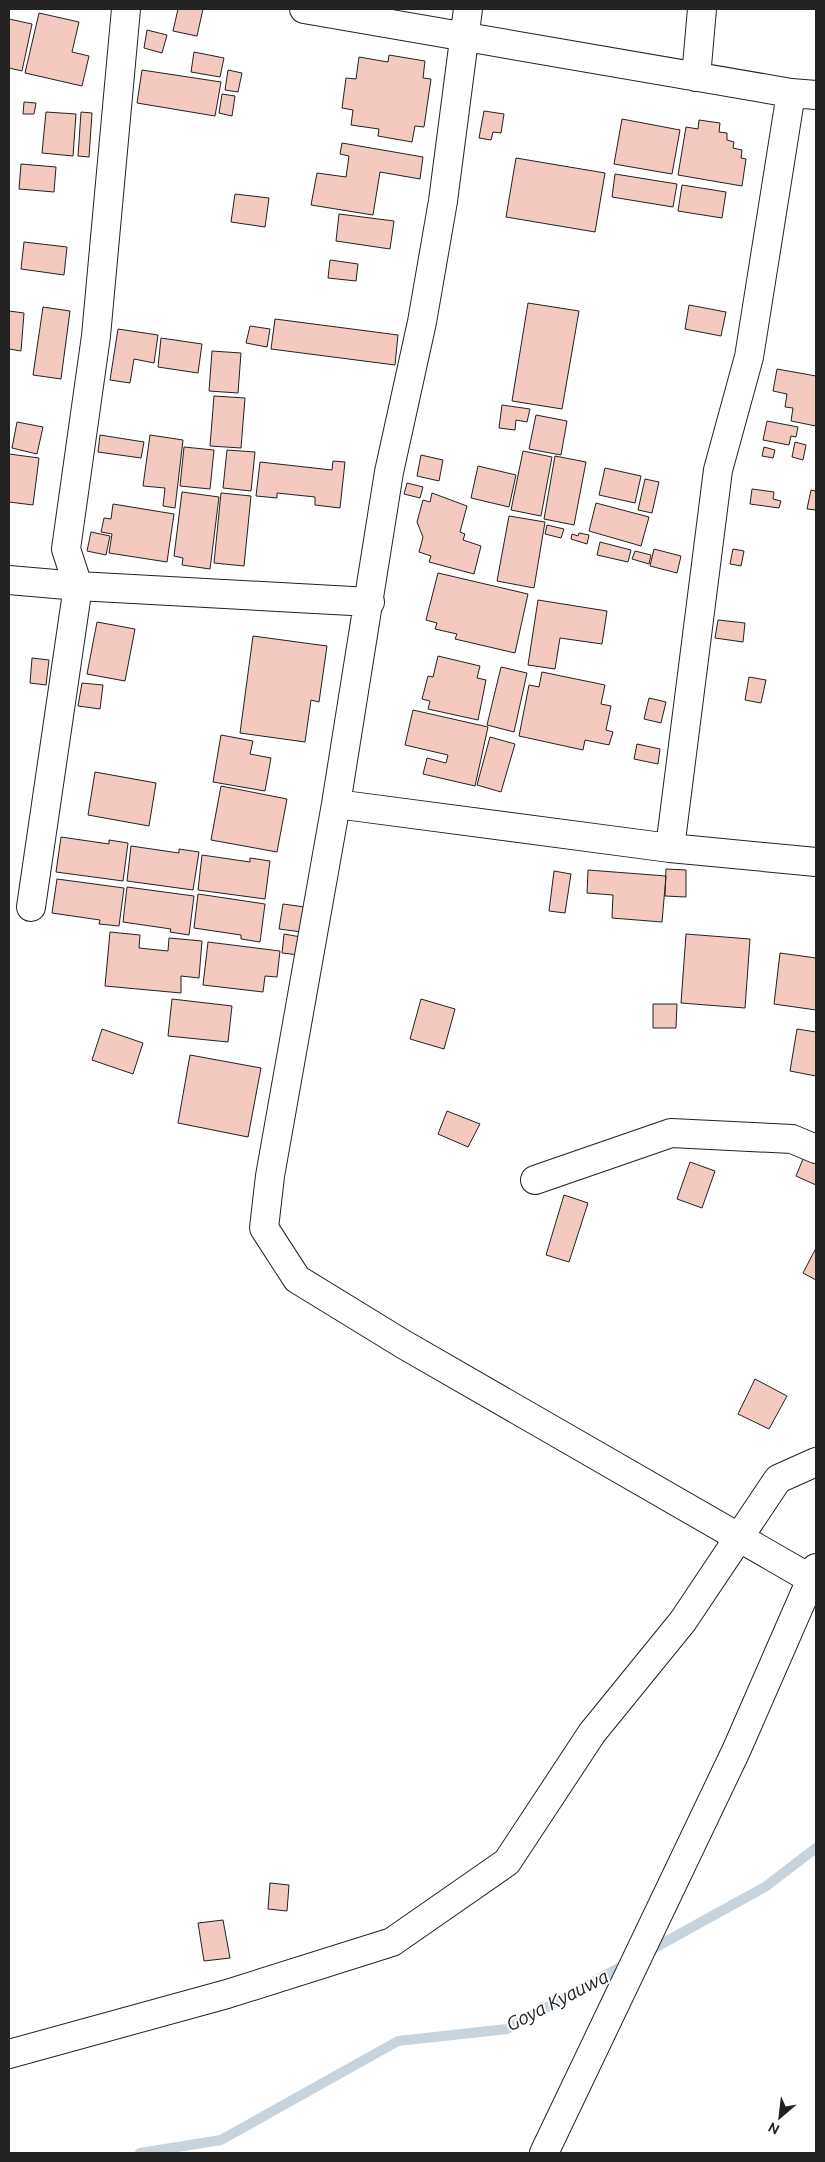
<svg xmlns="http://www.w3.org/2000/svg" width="825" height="2162" viewBox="0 0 825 2162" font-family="Ubuntu,sans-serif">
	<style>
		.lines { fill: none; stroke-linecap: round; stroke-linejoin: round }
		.stream { stroke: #c7d3dd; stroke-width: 10 }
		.building { fill: #f3c9c0; stroke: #222 }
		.minor-casing { stroke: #222; stroke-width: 30 }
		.highway-casing { stroke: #222; stroke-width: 30 }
		.minor { stroke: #fff; stroke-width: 28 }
		.highway { stroke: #fff; stroke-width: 28 }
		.labels { text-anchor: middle; stroke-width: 4; stroke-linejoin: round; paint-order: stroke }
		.water-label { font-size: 19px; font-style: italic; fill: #222; stroke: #fff }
	</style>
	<rect width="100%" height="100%" fill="#fff"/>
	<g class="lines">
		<path class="stream" d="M647,1952L765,1887L816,1848
			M140,2153L221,2140L398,2041L507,2029L628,1963"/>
	</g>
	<path class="building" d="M178,9H203L197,36L173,31Z
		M39,13L79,22L72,52L89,56L82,86L25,73Z
		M9,19L32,24L22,71L9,68Z
		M147,30L167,35L162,53L144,48Z
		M194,52L224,58L220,77L191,72Z
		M389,55L425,61L423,78L431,79L424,127L415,126L412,142L378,136L379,129L351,125L353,110L342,108L346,78L356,79L359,57L388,62Z
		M142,70L221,82L215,116L137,103Z
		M228,70L242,73L238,92L225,90Z
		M222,94L235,96L232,116L219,113Z
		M24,102L36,103L34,114H23Z
		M484,111L504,114L501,133L493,132L491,140L479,138Z
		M46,112L76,114L73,156L42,153Z
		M81,112L92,113L89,157L78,156Z
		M622,119L680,130L672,174L614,164Z
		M699,120L720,123L719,132L727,133V140L734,142L733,148L742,150L741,158L746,159L742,186L678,175L686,127L698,129Z
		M342,143L423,157L420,179L380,172L373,215L311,205L317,173L346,177L349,156L340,154Z
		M516,158L605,173L595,232L506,217Z
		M21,164L56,167L54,192L19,189Z
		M615,174L677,184L673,207L612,197Z
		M682,185L726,192L722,218L678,211Z
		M235,194L269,198L265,227L231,222Z
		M339,214L394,221L390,249L336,241Z
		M24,242L67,247L64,275L21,269Z
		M330,260L358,264L356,281L328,278Z
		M528,303L579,311L562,409L512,401Z
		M689,305L726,312L721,336L685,329Z
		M43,307L70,311L61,379L33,375Z
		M9,311L24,313L21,351L9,349Z
		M275,319L398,335L395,365L271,349Z
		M250,326L270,329L267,347L246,343Z
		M118,329L158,335L154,363L134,359L130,383L110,380Z
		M161,338L202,344L198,373L158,367Z
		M212,351L241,353L238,393L209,391Z
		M777,369L816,376V426L791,421L793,408L785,407L787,394L773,391Z
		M214,396L245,398L241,448L210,446Z
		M502,405L530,409L527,422L516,420L515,430L499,428Z
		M536,415L567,421L561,455L529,449Z
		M767,421L798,427L796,437L791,436L789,445L763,440Z
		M17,422L43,427L37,454L12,448Z
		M100,435L144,442L141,458L98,452Z
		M150,435L183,440L175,508L163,506L165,488L143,486Z
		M795,442L806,445L803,460L792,457Z
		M184,447L214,450L210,489L180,486Z
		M764,447L775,450L773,458L762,456Z
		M227,450L255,452L251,491L223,488Z
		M523,451L552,457L541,516L511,510Z
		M9,454L39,458L33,505L9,502Z
		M421,455L443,460L439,481L417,476Z
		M555,456L586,462L574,525L544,519Z
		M333,461L345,462L340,508L315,505V497L277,493V498L256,496L260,462L332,470Z
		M478,466L516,475L509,507L471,498Z
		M605,468L641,476L635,503L599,495Z
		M645,479L659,482L652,513L638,510Z
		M407,483L423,487L420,498L404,494Z
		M752,489L774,492L773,499L781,501L779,508L750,504Z
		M811,490L816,491V510L807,509Z
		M182,492L219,497L210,569L182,565L183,558L174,556Z
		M221,493L251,496L244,566L214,563Z
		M432,493L467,506L460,532L465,534L463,540L481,546L474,574L429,562L431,556L419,552L423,537L417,522L423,500L430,502Z
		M596,503L649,517L641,546L589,531Z
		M113,504L174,514L167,562L109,553L112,534L101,532L104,518L111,519Z
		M509,516L545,522L534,588L497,581Z
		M547,525L564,529L561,538L545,534Z
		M91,532L110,536L106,555L87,551Z
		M579,533L589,535L587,544L571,539L572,534L578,536Z
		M600,542L631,550L628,562L597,555Z
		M654,549L681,556L677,573L650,566Z
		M733,549L744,551L741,566L730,564Z
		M635,551L651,555L649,564L632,559Z
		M438,573L528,594L515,653L455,639L457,634L435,629L437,623L426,620Z
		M538,600L607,611L602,644L560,638L555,669L528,665Z
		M718,620L745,623L743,642L715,638Z
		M97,622L135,629L125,681L87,674Z
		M253,636L327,646L319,702L311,700L305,742L240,733Z
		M438,656L480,666L477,678L486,680L478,720L428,709L430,701L422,699L428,676L433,677Z
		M32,658L49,660L46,685L30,683Z
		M501,667L527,673L514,732L487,725Z
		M542,672L605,685L601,704L611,706L606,730L613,732L609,745L585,740L583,750L519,736L529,685L539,687Z
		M749,677L766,680L761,703L745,700Z
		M82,683L103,685L100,709L78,706Z
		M649,698L666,702L661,723L644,719Z
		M413,710L488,727L475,786L423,774L427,758L446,763L448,755L405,745Z
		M221,735L253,741L250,754L271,758L265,791L213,782Z
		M490,737L515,744L501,792L477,785Z
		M637,744L660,749L658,764L634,759Z
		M95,772L156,783L149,826L88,815Z
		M221,786L287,799L277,852L211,840Z
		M61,837L109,844V840L128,843L123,881L56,872Z
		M131,846L179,853V849L199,852L193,890L127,881Z
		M202,855L250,862V858L270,861L265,899L198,890Z
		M666,869L686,870V897L665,896Z
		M588,870L666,876L662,922L612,918L613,895L587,893Z
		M554,871L571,874L565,913L549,911Z
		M57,879L124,888L119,926L99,924L100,920L52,913Z
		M127,887L194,896L189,935L170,932L171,929L123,922Z
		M198,894L265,904L260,942L241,939V935L194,928Z
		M283,904L305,907L302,932L279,929Z
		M110,932L140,935L139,948L168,951L169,938L202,941L199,978L181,976V993L105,986Z
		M284,934L301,937L299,955L282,953Z
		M686,934L750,939L745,1008L681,1003Z
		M208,942L280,951L277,977L265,976L263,992L203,985Z
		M780,953L816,958V1010L774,1004Z
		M172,999L232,1006L228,1042L168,1036Z
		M421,999L455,1009L444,1049L410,1039Z
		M653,1004H677L676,1028H653Z
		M102,1029L143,1043L133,1074L92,1060Z
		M797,1029L816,1032V1076L790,1071Z
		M190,1055L261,1068L248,1137L178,1123Z
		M447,1111L480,1124L468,1147L438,1134Z
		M805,1154L816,1159V1185L796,1176Z
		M690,1162L715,1171L702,1208L677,1199Z
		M564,1195L588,1203L569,1262L546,1255Z
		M816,1248V1280L803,1273Z
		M755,1379L787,1396L769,1429L738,1414Z
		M270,1883L289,1885L287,1911L268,1909Z
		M223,1920L230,1958L204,1961L198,1923Z"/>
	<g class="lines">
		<defs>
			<path id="minor" d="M304,9L791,93L816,95
				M468,9L443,201L422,322L389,472L336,804L270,1176L264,1228L297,1279L403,1344L811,1579
				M696,77L702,9
				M9,580L78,586L370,602
				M336,804L670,848L816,862
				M670,848L718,470L749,357L791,93
				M31,907L78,586L66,549L96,336L126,9
				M535,1180L671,1133L792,1139L816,1149
				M9,2054L227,1994L392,1942L507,1862L592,1733L683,1621L778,1479L816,1462"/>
			<path id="highway" d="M544,2153L736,1751L816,1568"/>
		</defs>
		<use href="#minor" class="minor-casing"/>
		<use href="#highway" class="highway-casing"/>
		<use href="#minor" class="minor"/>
		<use href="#highway" class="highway"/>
	</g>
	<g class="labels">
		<g class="water-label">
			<text transform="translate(557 2000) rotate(-27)" y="7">Goya Kyauwa</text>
		</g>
	</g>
	<rect width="825" height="2162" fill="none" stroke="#222222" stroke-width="20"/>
	<g transform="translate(780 2117) rotate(208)" stroke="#ffffff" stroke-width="4" paint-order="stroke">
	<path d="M0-4L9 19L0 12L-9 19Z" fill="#222222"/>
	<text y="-8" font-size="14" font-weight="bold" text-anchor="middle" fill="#222222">N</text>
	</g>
</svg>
